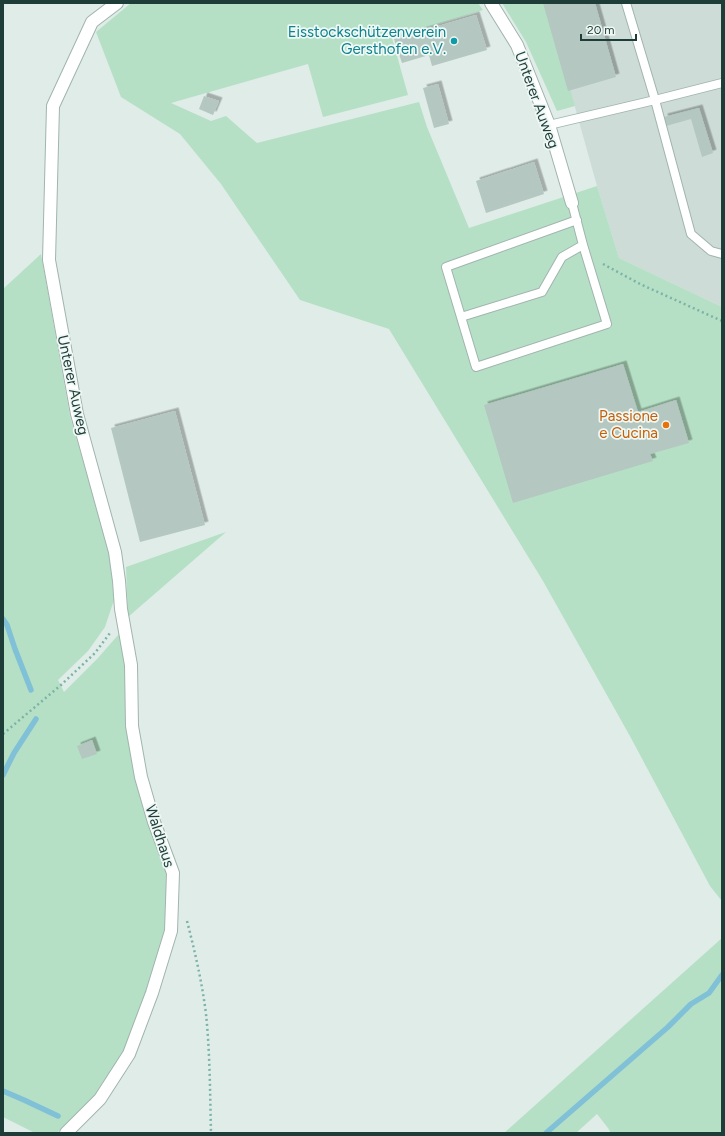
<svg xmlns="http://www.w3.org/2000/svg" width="725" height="1136" viewBox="0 0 725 1136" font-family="Figtree,sans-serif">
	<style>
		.built { fill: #cddcd6 }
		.green { fill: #b5e0c5 }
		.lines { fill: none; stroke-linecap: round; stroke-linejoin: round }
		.stream { stroke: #80c1d7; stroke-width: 5.5 }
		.building { fill: #b4c7c1; filter: url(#shadow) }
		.service-casing { stroke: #a1b4af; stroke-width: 10 }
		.minor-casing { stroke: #a1b4af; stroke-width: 14 }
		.path { stroke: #7cb3a7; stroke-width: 2.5; stroke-dasharray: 2 3; stroke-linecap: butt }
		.service { stroke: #fff; stroke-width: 8 }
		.minor { stroke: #fff; stroke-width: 12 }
		.culture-dot { fill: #0f9aa8; stroke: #eff8f5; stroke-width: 1.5 }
		.food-dot { fill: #e8710a; stroke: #eff8f5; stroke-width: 1.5 }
		.labels { text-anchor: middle; stroke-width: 3.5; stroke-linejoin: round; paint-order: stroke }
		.culture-label { font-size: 15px; fill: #0d838f; stroke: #eff8f5; text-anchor: end }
		.street-label { font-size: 15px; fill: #1e3d38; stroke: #eff8f5 }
		.food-label { font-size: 15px; fill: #c56008; stroke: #eff8f5; text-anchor: end }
	</style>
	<defs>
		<filter id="shadow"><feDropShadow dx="3.5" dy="-3.5" stdDeviation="0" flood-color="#0004"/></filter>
	</defs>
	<rect width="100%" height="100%" fill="#dfece7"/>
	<path class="built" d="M546,3H722V307L619,258L597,186Z"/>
	<path class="green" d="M131,3H478L483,10L392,38L408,95L323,117L308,64L171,103L211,121L226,116L257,143L419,102L427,127L469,228L597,186L619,258L722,307V901L710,886L631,738L543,581L389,329L300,300L221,184L180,134L121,97L96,32Z
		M502,3H546L575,106L557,111L526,42Z
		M41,254L70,416L110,554L114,600L105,627L88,651L58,680L64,692L98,658L119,634L125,667L127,727L150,824L167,877L165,931L146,994L121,1057L96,1094L57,1133H35L3,1117V289Z
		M226,532L128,617L126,567Z
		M722,938V1133H611L608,1128L597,1114L576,1133H504Z"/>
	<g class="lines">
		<path class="stream" d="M3,619L7,625L15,649L31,690
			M3,775L14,753L36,719
			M3,1091L24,1100L58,1116
			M546,1133L668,1027L691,1004L709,993L722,975"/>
	</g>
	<path class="building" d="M543,3H595L616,77L568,91Z
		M476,15L487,50L432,66L429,55L402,63L394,39Z
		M438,84L449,124L434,128L423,88Z
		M204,96L219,101L213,115L199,109Z
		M699,108L713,153L702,157L691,119L666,126L664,117Z
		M534,162L544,194L486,213L476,181Z
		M623,364L638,412L676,400L689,443L650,454L653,461L513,503L484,405Z
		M175,411L205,525L140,542L111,428Z
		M92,740L97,754L82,759L77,746Z"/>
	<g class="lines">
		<defs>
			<path id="service" d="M626,3L655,100L722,83
				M549,125L655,100L691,234L711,251L722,254
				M572,203L583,245L607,324L476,367L461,317L542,292L562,257L583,245
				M461,317L446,267L577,220"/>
			<path id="minor" d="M491,3L517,45L549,125L572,203
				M66,1133L100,1099L129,1054L152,993L171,931L173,873L154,822L141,777L132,726L131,665L121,609L119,581L115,552L77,414L49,260L53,106L92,22L117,3"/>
		</defs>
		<use href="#service" class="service-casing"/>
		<use href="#minor" class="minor-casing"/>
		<path class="path" d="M603,264L640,284L722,321
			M3,734L61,685L95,653L110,633
			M187,921C195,952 202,982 206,1014C210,1053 210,1093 211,1133"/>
		<use href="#service" class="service"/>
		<use href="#minor" class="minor"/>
	</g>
	<circle class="culture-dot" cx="454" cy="41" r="4"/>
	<circle class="food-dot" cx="666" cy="425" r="4"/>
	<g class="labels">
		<g class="culture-label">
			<text x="446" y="37">Eisstockschützenverein<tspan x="446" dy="17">Gersthofen e.V.</tspan></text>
		</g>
		<g class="street-label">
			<text transform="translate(537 100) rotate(70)" y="5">Unterer Auweg</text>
			<text transform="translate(73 385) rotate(78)" y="5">Unterer Auweg</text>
			<text transform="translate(160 836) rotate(72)" y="5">Waldhaus</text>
		</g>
		<g class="food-label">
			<text x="658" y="421">Passione<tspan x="658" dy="17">e Cucina</tspan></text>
		</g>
	</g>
	<rect width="725" height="1136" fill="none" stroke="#1e3d38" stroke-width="8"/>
	<path d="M581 34v6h55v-6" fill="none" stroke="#1e3d38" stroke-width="2"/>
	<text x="587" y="34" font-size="12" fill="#1e3d38" stroke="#eff8f5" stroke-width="3" paint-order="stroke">20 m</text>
</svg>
